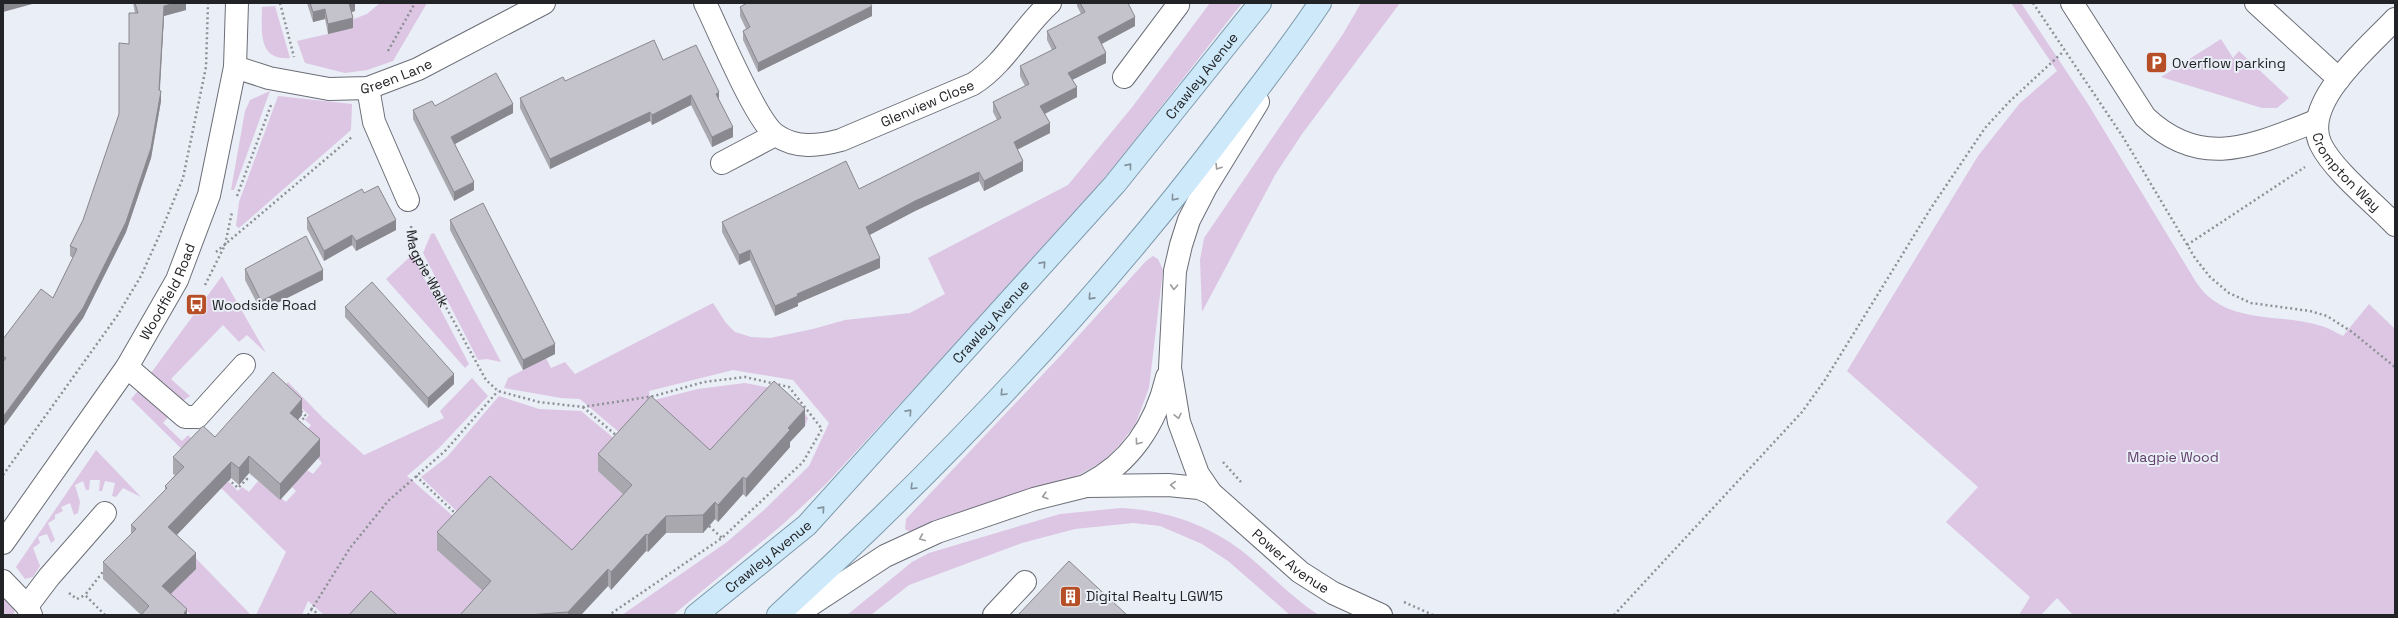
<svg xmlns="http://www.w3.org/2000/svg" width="2398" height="618" viewBox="0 0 2398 618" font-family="'Space Grotesk',sans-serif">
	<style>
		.green { fill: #dcc6e3 }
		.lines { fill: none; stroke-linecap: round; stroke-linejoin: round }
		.minor-casing { stroke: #6b6e76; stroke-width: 24 }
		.major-casing { stroke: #7d9aad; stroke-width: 24 }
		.path { stroke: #8d9095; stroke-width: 2.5; stroke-dasharray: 2 3; stroke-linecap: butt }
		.minor { stroke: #fff; stroke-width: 22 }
		.major { stroke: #cee9f9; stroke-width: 22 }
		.wall { fill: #a9a8af }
		.shaded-wall { fill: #89888f }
		.building { fill: #c4c3cc; stroke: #89888f }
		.oneway { stroke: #81909a }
		.oneway2 { stroke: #9c9c9d }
		.labels { text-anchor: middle; stroke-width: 4; stroke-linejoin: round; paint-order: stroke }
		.poi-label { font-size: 14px; fill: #222326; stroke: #eaeef6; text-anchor: start }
		.street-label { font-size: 14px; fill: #222326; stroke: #eaeef6 }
		.park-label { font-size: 14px; fill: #62406c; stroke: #eaeef6 }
	</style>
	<rect width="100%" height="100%" fill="#eaeef6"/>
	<path class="green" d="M380,3H427L393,61L367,70L345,73L305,63L297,41L353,28L351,20L367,14Z
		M1210,3H1242L1121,158L1064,226L825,485L782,525L673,615H622L727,542L764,510L809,466L829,423L793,380L733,370L649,391L650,401L698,389L745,383L786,391L808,418L805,426L774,398L710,468L627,439L580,399L561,398L504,388L508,378L546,358L551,368L565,362L575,374L713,303L726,323L735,332L751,337L770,338L813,329L845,320L910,313L945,294L928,258L1068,185L1133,106Z
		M1361,3H1400L1302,134L1275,175L1202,312L1200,260L1204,238L1343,34Z
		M2011,3H2021L2088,104L2196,282C2224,325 2276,313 2318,325C2327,327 2335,332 2343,336L2369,304L2395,329V615H2073L2057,598L2041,615H2019L2030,597L1946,522L1978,487L1847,371L1978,156L2020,103L2057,71Z
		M275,6L290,58C257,61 262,29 262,7Z
		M2221,39L2233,58L2239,51L2289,98L2277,108H2262L2161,77Z
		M270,91L234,190H231L245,111L250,100Z
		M278,96L352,104L351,130L239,228L236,226L239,202Z
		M434,233L501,362L487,359L478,360L423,253L431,234Z
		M412,255L469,364L465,368L386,279Z
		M1153,256L1158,259L1163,270L1149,388L1135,425L1118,447L1102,462L1075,477L912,533L905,529L906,519L1062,354L1146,261Z
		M222,276L266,353L247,335L239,342L223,325L171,379L190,396L181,402L152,378L151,373Z
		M472,378L488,396L439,448L407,476L461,523L491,599L476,615H324L308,601L302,615H256L286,552L131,399L142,386L171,414L163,423L182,441L188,435L191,438L189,443L238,491L242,487L249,492L258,481L286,502L296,491L292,487L307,470L313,474L322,463L300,438L311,425L305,420L309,415L281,389L288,382L323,418L364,455L444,418L440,411Z
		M499,396L539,409L581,411L622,445L632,502L572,567L466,520L421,477L447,457Z
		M96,450L141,497L123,488L116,497L112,496L115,483L105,481L102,491H99L100,480H90L89,490H86L83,481L75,485L80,502L78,513L74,515L70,503L61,507L63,511L55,515V519L48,523L55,540L51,543L47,534L38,537L40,543L33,548L40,566L33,577L25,579L16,567Z
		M1121,508C1161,510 1197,521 1231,543C1262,564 1286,594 1319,615H1290L1228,561L1202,544L1160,526L1133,523L1075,529L1022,543L909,585L871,615H847L912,562L929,553L1060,514Z
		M181,543L251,615H191L167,591Z
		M3,589L18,603L13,615H3Z"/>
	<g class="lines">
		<defs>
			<g id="minor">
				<path id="s2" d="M705,3C718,29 756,122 776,135C796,149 819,146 841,140L973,84C1006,63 1021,29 1050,3"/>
				<path d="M2072,3L2145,117C2202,171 2253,145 2316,121"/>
				<path d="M2256,3L2339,79"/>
				<path id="s3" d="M2395,19C2369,47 2300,103 2321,145C2334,171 2374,203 2395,225"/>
				<path id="s4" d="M235,67L269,78L329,89L368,88L418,69L544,3"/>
				<path d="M1124,77L1178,5L1177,3"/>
				<path d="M368,88L374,122L408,200"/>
				<path id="s5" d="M1258,102L1206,187L1189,220L1181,245L1175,271L1170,368L1179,422L1198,474L1211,493L1300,572L1333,593L1381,615"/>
				<path d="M722,163L775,135"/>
				<path d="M127,367L185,417H197L244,365"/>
				<path d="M1087,485C1130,463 1156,424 1167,377"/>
				<path id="s6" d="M3,543L127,367L177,280L209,195L235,67L237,3"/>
				<path d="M3,581L27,606L31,615"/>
				<path d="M27,606L49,577L105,513"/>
				<path d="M795,615L885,556L937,532L1034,499L1086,486L1168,485L1199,488L1211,493"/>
				<path d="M994,615L1025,582"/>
			</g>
			<g id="major">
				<path id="s7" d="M696,615L807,525L1115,184L1260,3"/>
				<path d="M778,615C943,464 1098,302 1232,123C1262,83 1293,44 1320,3"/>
			</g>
		</defs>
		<use href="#minor" class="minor-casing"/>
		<use href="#major" class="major-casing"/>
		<g class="path">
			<path d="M280,3L294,57"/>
			<path d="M2033,3L2123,137L2195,258L2210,277L2229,293L2251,303L2310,311L2327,316L2352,332L2395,367"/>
			<path d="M388,51L415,3"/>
			<path d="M237,196L271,105"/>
			<path id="s1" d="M411,226L414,249L486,380L498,391L539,402L583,407L654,396L704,382L745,377L789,387L822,429L803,462L722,538L609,615"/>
			<path d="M2187,245L2305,167"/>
			<path d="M216,252L353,136"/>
			<path d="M205,285L225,245L232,212"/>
			<path d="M583,407L617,436"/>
			<path d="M299,423L306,416L301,411"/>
			<path d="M1223,462L1241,482"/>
			<path d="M3,475L117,316L141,276L159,236L183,178L206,67L208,3"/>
			<path d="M416,476L457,515"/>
			<path d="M228,479L238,488L247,479L245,477"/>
			<path d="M709,526L722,538"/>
			<path d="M69,593L77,599L85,595"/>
			<path d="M1404,602L1433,615"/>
			<path d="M311,608L319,615"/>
			<path d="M105,615L85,595L105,569"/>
			<path d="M308,615L350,548L388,501L445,451L498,391"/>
			<path d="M1614,615L1802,412L1825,380L1931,208L1985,128L2009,102L2064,51"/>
		</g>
		<use href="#minor" class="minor"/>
		<use href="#major" class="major"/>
	</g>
	<path class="wall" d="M133,3H186V10L164,16L160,90L161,101L151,158L126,232L83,318L3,427V339L53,298L73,258L70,256V246L83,220L119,115L129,44L135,13Z
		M307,3H355V11L351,12L353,28L328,34L325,19L313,22Z
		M1077,3H1128L1135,26L1101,44L1106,63L1072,80L1077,97L1045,114L1050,133L1017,150L1023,171L984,191L979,181L915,211L869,235L880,268L798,303V306L775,316L750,260L739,265L722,232V222L859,189L997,120L993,112V102L1025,86L1020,76V66L1052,50L1047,40V31L1081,14L1077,6Z
		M740,7L872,16L758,72L743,40V31L746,29L740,16Z
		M663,60L719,101L733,137L712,147L691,105L652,125L650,121L550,169L520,108V98L565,81Z
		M435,106L513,113L455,144L474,190L454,201L413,119V110Z
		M364,193L396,230L356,251L352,245L324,261L307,229V218Z
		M450,220L555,354L523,370L450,230Z
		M245,269L323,280L261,311L245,280Z
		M345,307L454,384L428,408L345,317Z
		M302,415L298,420L320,456L280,500L249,473L239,485L231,478L177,535L196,569L171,594L187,615H141L103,579V562L131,534V525L165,490V486L175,475L173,474V457L215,437Z
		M805,426L790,442V447L746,497L743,494L718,522L715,519L703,533H666L648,552L646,551L611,590L608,586L581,615H460L483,591L437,550V532L572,550L623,494L598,471V454L710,450Z"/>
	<path class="shaded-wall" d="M3,3H36L3,12Z
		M175,3H186V10L164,16L159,100V90L164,6Z
		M349,3H355V11L349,13Z
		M872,6V16L758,72V63Z
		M325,9V19L313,22V12Z
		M1135,17V26L1098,46V37Z
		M353,18V28L328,34V24Z
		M1106,53V63L1068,82V73Z
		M1077,87V97L1040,116V106Z
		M161,91V101L151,158L126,232L83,318L3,427V417Z
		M719,92V102L716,94Z
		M691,95V105L652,125V115Z
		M513,104V113L451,146V137Z
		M650,112V121L550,169V159Z
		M1050,123V133L1014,151V142Z
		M733,127V137L712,147V137Z
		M1023,161V171L984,191V181Z
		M979,172V181L915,211L866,237V227L915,201Z
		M474,182V190L454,201V192Z
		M396,220V230L356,251V241Z
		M352,235V245L324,261V251Z
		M750,250V260L739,265V255Z
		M880,258V268L798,303V306L775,316V306L797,294Z
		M323,270V280L261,311V301Z
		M555,344V354L523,370V360Z
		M454,374V384L428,408V398Z
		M302,399V415L290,429V413Z
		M805,409V426L790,442V447L746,497V479L788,428Z
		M320,439V456L280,500V484Z
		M249,456V473L239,485V468Z
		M231,462V478L168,544V527Z
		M743,477V494L718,522V505Z
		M715,502V519L703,533V515Z
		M666,516V533L648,552V535Z
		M646,534V551L611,590V572Z
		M196,553V569L162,602V586Z
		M608,569V586L581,615H568V612Z
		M187,609V615H184V613Z"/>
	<path class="building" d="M135,3H175L164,6L159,90L161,91L151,148L126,222L83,308L3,417V362L6,358L3,356V339L41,289L53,298L77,249L70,246L83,220L119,114V43L129,44V13H138Z
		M310,3H349L353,18L328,24L325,9L313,12Z
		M747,3H870L872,6L758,63L743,31L750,27L740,7Z
		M1080,3H1128L1135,17L1098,37L1106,53L1068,73L1077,87L1040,106L1050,123L1014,142L1023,161L984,181L979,172L915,201L866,227L880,258L797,294L798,296L775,306L750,250L739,255L722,222L846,161L859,189L1001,118L993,102L1029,84L1020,66L1056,48L1047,31L1085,12Z
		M654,40L663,60L696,45L719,92L716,94L733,127L712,137L691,95L652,115L650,112L550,159L520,98L563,77L565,81Z
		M496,73L513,104L451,137L474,182L454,192L413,110L432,101L435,106Z
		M378,186L396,220L356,241L352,235L324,251L307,218L362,189L364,193Z
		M483,203L555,344L523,360L450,220Z
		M306,236L323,270L261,301L245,269Z
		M372,282L454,374L428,398L345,307Z
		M273,372L302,399L290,413L320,439L280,484L249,456L239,468L231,462L168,527L196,553L162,586L187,609L184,613L186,615H141L149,606L103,562L136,529L131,525L167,488L165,486L184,467L173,457L203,426L215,437Z
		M774,381L805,409L788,428L790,430L746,479L743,477L718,505L715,502L703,515L666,516L648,535L646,534L611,572L608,569L568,612L528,615H460L491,581L437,532L490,476L572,550L632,485L598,454L651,396L710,450Z
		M1069,561L1127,615H1018Z
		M371,591L397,615H349Z"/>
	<defs><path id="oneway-chevron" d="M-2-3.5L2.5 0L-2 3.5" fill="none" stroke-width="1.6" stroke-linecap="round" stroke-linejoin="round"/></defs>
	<g class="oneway">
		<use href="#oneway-chevron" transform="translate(1129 166) rotate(-51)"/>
		<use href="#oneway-chevron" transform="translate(1174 198) rotate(129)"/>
		<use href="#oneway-chevron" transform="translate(1043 264) rotate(-48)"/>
		<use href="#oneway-chevron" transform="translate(1091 297) rotate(132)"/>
		<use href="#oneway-chevron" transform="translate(1003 393) rotate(133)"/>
		<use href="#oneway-chevron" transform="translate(909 412) rotate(-48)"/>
		<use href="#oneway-chevron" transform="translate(913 487) rotate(135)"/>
		<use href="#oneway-chevron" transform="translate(822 509) rotate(-48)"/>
	</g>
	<g class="oneway2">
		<use href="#oneway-chevron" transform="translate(1218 167) rotate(122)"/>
		<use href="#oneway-chevron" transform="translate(1174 287) rotate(93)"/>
		<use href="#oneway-chevron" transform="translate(1178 416) rotate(77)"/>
		<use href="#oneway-chevron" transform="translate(1138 442) rotate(126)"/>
		<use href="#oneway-chevron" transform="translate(1173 485) rotate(-176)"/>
		<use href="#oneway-chevron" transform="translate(1045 496) rotate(164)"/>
		<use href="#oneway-chevron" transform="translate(922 538) rotate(157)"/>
	</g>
	<defs>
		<symbol id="parking-square" viewBox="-11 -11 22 22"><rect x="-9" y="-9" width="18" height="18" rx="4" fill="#b64f27" stroke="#eaeef6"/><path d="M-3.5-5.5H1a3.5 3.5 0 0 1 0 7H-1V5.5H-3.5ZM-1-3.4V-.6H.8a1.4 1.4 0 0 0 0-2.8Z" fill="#fff"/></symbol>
		<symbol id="bus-square" viewBox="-11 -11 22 22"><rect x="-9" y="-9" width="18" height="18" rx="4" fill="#b64f27" stroke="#eaeef6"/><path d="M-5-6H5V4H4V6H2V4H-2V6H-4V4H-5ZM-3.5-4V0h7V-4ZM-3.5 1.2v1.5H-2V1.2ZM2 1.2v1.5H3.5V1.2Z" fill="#fff"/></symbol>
		<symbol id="building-square" viewBox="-11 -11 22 22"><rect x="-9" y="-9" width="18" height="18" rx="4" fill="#b64f27" stroke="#eaeef6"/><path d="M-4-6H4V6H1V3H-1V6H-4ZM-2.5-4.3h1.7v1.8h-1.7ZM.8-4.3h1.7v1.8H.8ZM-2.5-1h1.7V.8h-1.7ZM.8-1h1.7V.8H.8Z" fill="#fff"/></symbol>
	</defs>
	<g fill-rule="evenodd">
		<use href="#parking-square" x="2144" y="50" width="25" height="25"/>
		<use href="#bus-square" x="184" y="292" width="25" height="25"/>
		<use href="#building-square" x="1058" y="584" width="25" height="25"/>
	</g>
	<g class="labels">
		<g class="poi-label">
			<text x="2172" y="68">Overflow parking</text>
			<text x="212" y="310">Woodside Road</text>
			<text x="1086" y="601">Digital Realty LGW15</text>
		</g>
		<g class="street-label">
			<text dy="5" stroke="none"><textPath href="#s4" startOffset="166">Green Lane</textPath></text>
			<text dy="5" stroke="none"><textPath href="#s7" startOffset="741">Crawley Avenue</textPath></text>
			<text dy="5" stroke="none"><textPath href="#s2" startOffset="312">Glenview Close</textPath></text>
			<text dy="5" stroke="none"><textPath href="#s3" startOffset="191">Crompton Way</textPath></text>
			<text dy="5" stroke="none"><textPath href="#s1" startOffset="46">Magpie Walk</textPath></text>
			<text dy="5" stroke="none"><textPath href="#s6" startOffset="301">Woodfield Road</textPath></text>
			<text dy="5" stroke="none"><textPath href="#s7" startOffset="417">Crawley Avenue</textPath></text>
			<text dy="5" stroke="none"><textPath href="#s7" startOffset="93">Crawley Avenue</textPath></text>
			<text dy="5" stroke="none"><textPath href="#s5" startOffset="525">Power Avenue</textPath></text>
		</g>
		<g class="park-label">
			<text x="2173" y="462">Magpie Wood</text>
		</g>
	</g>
	<rect width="2398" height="618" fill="none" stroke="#222326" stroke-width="8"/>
</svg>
